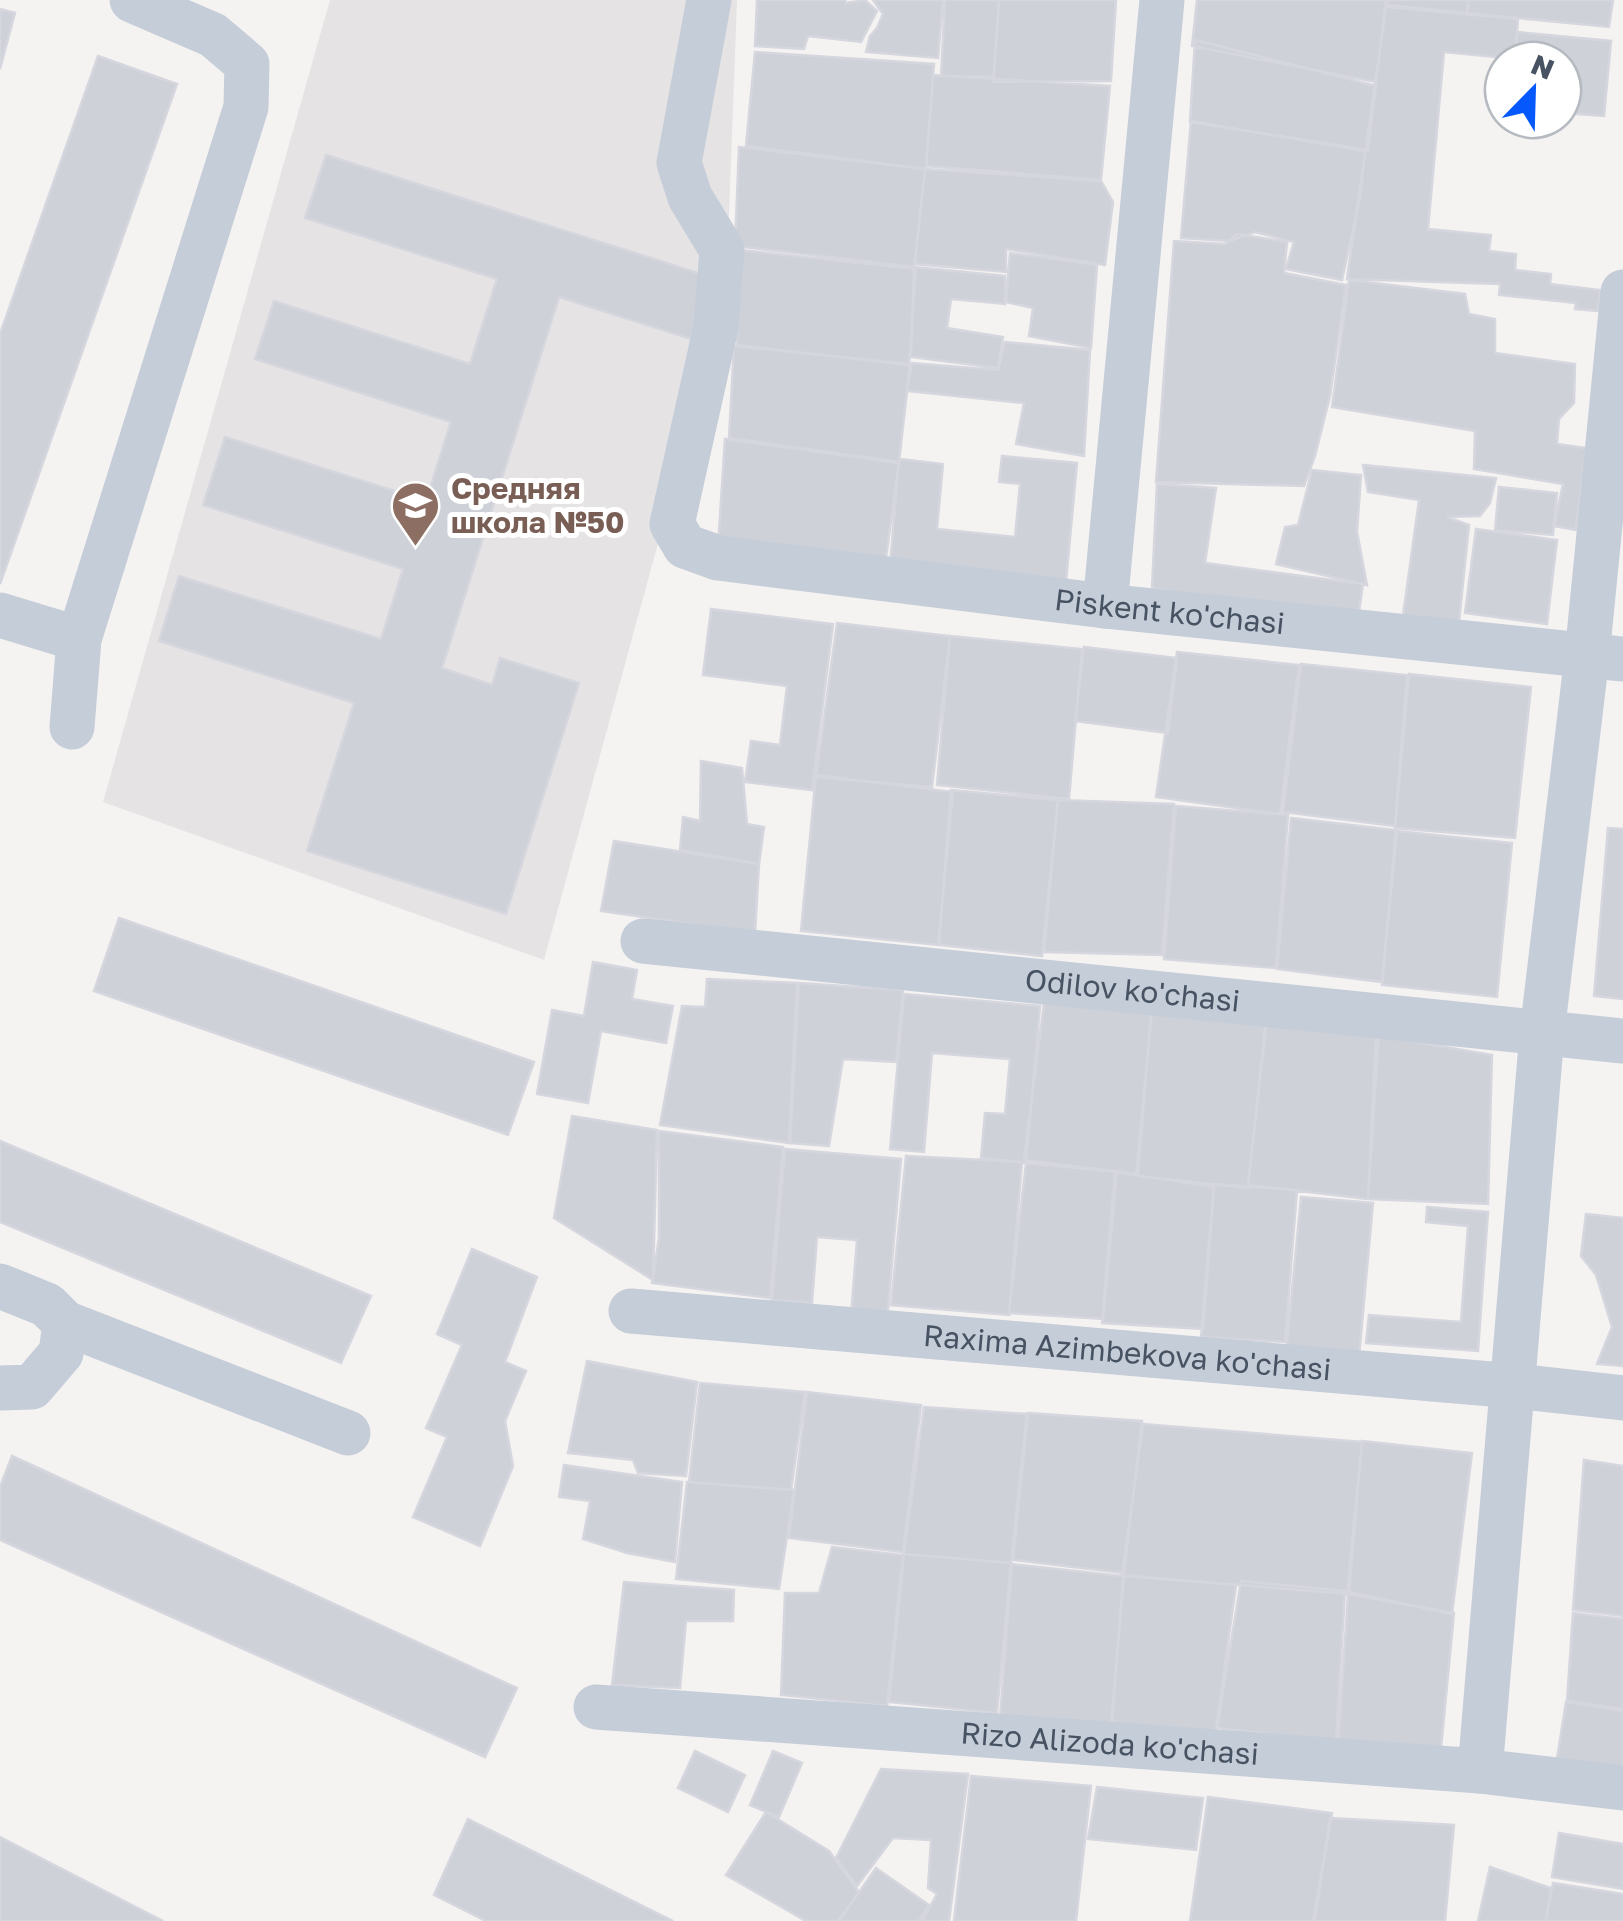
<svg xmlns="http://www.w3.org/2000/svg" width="1623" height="1921" viewBox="0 0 1623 1921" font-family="'Golos Text',sans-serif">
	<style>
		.education { fill: #e6e3e4 }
		.building { fill: #ced1d8; stroke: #d6d7de; stroke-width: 2.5 }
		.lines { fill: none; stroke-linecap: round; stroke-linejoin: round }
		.minor { stroke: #c5cdd8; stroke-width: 45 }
		.labels { text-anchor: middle; stroke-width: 10; stroke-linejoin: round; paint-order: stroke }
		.education-label { font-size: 30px; font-weight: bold; fill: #785e54; stroke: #fff; text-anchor: start }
		.street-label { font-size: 30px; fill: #475363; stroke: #fff }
	</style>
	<rect width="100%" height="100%" fill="#f5f2f2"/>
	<path class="education" d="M330,0H737L726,295L544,960L103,802Z"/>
	<path class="building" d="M757,0H845L846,3L865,0L877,11L861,42L808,36L804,49L755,46Z
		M873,0H943L938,58L866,52L870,36L877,28L883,14Z
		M945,0H999L994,77L941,76Z
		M999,0H1116L1111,81L993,82Z
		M1197,0H1386L1376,82L1192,46Z
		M1388,0H1469L1467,13L1387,5Z
		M1468,0H1613L1609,27L1467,13Z
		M1386,7L1518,19L1515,59L1444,52L1428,229L1491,235L1489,251L1516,254L1515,270L1551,274L1550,284L1600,290L1598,311L1575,309L1576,303L1499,295L1500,284L1347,279Z
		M0,9L15,13L0,69Z
		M1517,32L1611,41L1604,116L1563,113V60H1514Z
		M1195,40L1376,86L1368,150L1190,122Z
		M755,52L934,64L926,169L746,146Z
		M98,56L177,84L0,584V334Z
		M933,75L1110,86L1101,180L926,166Z
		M1191,121L1365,151L1360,197L1342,280L1286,269L1294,242L1255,232L1230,241L1181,238Z
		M739,147L925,169L914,267L735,246Z
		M326,155L714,278L694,340L559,297L442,668L492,685L500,658L579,683L506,914L307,851L354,703L159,641L179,576L381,639L403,569L203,505L225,437L426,501L451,422L255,359L274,301L470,364L497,279L305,218Z
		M925,169L1101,181L1113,202L1105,265L1006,249V272L915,264Z
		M1237,234L1287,242L1284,273L1346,285L1330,396L1315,456L1304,486L1156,482L1174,241L1225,244Z
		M740,250L916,269L909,365L737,345Z
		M1010,253L1097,265L1091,348L1029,336L1033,308L1006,302Z
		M914,267L1005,276V304L951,299L947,328L1003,337L998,368L911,357Z
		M1349,280L1465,294L1469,314L1495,319V353L1575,364L1574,403L1559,419L1557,444L1586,448L1576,530L1554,526L1563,484L1474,469L1475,431L1332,407Z
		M1005,342L1090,350L1084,456L1016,444L1024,403L907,391L912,363L998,370Z
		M734,346L910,364L899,462L729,438Z
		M725,439L899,463L885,565L718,547Z
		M1002,456L1077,463L1066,582L890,566L899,459L943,464L937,529L1015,537L1020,484L999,482Z
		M1363,465L1496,478L1490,503L1480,516L1447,517L1469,525L1459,622L1403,616L1419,500L1368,492Z
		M1312,470L1361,475L1357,532L1367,585L1276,564L1285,527L1298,525Z
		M1157,484L1216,488L1205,563L1363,584L1359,611L1206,597L1152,588Z
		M1499,487L1557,493L1553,535L1495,530Z
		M1476,529L1557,540L1547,624L1465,613Z
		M711,609L833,624L812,790L745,782L751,741L780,745L787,686L703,675Z
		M837,623L950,636L932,787L816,777Z
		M950,636L1082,649L1069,799L937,785Z
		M1084,647L1177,658L1168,733L1075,721Z
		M1177,652L1299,665L1280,814L1156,797Z
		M1301,664L1407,675L1395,826L1283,812Z
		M1409,674L1531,687L1515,838L1395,828Z
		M701,761L742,768L747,824L764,827L759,864L680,850L683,817L700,821Z
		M816,775L953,792L938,945L801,931Z
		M951,790L1058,800L1042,956L939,945Z
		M1058,800L1174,804L1162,955L1044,952Z
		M1176,806L1288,815L1276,968L1164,959Z
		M1291,818L1396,830L1382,982L1277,969Z
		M1608,828L1623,829V999L1594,996Z
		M1397,831L1512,843L1497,997L1382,985Z
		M614,841L759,864L755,933L601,911Z
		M119,918L534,1062L508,1135L94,991Z
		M593,962L637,970L632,999L673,1006L666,1043L601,1031L588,1103L537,1094L552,1010L584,1016Z
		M707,979L797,983L789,1143L660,1125L682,1006L705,1007Z
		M799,983L903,990L896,1062L843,1059L829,1146L790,1143Z
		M904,994L1040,1006L1026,1163L981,1158L985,1113L1005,1114L1010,1059L932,1053L924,1152L890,1149Z
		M1044,1003L1151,1012L1138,1174L1024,1160Z
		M1152,1011L1266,1019L1248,1188L1136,1176Z
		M1267,1018L1379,1029L1368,1199L1248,1185Z
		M1376,1035L1492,1055L1488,1204L1368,1199Z
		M572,1116L657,1130L653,1280L554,1218Z
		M659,1131L783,1147L770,1298L652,1283L659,1238Z
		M0,1141L371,1296L341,1363L0,1222Z
		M785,1149L901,1159L887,1320L851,1316L857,1240L817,1237L812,1303L772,1300Z
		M906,1156L1022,1162L1009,1315L891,1305Z
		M1026,1163L1117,1172L1103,1319L1009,1313Z
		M1115,1172L1214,1187L1203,1329L1102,1323Z
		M1214,1184L1297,1190L1285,1342L1201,1337Z
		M1301,1197L1373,1203L1359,1357L1286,1353Z
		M1427,1207L1488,1212L1478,1351L1366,1343L1369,1315L1461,1322L1468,1226L1426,1222Z
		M1586,1214L1623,1218V1366L1597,1364L1612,1327L1596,1275L1581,1256Z
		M472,1249L537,1277L505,1362L526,1371L505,1421L513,1466L480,1546L413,1517L447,1437L426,1428L462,1345L437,1334Z
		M587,1361L697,1382L686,1476L638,1473L633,1460L568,1453Z
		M700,1383L805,1392L791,1490L689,1482Z
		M807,1392L921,1405L903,1552L789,1538Z
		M924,1407L1027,1414L1011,1563L904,1554Z
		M1028,1413L1142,1421L1124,1573L1013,1560Z
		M1143,1424L1362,1442L1347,1594L1122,1575Z
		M1362,1441L1472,1453L1452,1614L1349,1592Z
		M12,1456L517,1688L485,1757L0,1540V1487Z
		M1584,1460L1623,1466V1616L1573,1610Z
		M564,1465L682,1482L675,1562L627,1553L583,1539L590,1501L559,1497Z
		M687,1482L794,1490L779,1589L676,1579Z
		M832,1547L903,1555L887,1706L781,1695L785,1593H819Z
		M904,1554L1011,1563L997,1713L889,1702Z
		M1012,1564L1123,1576L1112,1724L1000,1717Z
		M1124,1576L1236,1585L1216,1731L1111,1724Z
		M1241,1581L1345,1591L1336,1742L1217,1728Z
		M624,1582L734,1590L733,1621H686L680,1688L612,1685Z
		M1348,1594L1454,1613L1441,1748L1338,1747Z
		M1573,1613L1623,1619V1709L1567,1701Z
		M1566,1702L1623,1711V1771L1556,1765Z
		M695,1751L745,1775L728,1812L678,1788Z
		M773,1751L802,1763L779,1817L750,1805Z
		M881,1769L968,1774L949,1921H922L937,1894L928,1888L931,1840L893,1838L857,1886L836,1858Z
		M971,1776L1091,1786L1076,1921H954Z
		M1097,1787L1203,1798L1196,1850L1088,1839Z
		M1208,1797L1332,1813L1313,1921H1190Z
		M766,1812L829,1851L859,1892L838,1921H806L726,1875Z
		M1330,1818L1454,1825L1445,1921H1315Z
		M468,1819L673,1921H486L434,1895Z
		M1559,1833L1623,1844V1889L1552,1877Z
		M0,1837L163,1921H0Z
		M1490,1867L1551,1888L1546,1921H1478Z
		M876,1868L929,1905L919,1921H839Z
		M1553,1883L1623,1894V1921H1546Z"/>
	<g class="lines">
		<g class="minor">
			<path id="s1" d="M709,0L679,163L690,197L722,250L716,327L672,524L685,546L718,558L1105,606L1623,659"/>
			<path d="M1105,606L1162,0"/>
			<path d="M0,615L79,639"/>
			<path d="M72,727L79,639L246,107L247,64L213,35L132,0"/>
			<path id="s2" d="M643,941L1623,1041"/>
			<path d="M0,1286L47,1305L65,1323L61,1353L32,1387L0,1388"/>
			<path id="s3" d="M631,1311L1515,1386L1623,1398"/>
			<path d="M65,1323L348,1433"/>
			<path id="s4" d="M596,1707L1480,1771L1623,1788"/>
			<path d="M1480,1771L1542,1033L1587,656L1623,292"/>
		</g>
	</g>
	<defs>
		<symbol id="school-pin" viewBox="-11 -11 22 30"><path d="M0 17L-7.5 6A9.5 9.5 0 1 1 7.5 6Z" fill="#8d6e63" stroke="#fff"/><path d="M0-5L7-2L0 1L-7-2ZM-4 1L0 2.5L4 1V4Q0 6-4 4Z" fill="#fff"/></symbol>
	</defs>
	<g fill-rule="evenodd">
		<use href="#school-pin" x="388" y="478" width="55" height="75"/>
	</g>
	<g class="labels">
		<g class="education-label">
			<text x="451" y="499">Средняя<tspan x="451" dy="34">школа №50</tspan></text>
		</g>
		<g class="street-label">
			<text dy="10" stroke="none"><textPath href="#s1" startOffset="1058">Piskent ko'chasi</textPath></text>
			<text dy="10" stroke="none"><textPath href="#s2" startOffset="492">Odilov ko'chasi</textPath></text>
			<text dy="10" stroke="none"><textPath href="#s3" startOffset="498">Raxima Azimbekova ko'chasi</textPath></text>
			<text dy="10" stroke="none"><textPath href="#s4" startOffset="515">Rizo Alizoda ko'chasi</textPath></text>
		</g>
	</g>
	<g transform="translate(1533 90) rotate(23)"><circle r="48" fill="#ffffff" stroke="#b5bac1" stroke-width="2.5"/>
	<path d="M0-8L18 38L0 25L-18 38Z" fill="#0558fc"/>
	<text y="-15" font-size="28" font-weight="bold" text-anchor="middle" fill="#475363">N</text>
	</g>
</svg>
